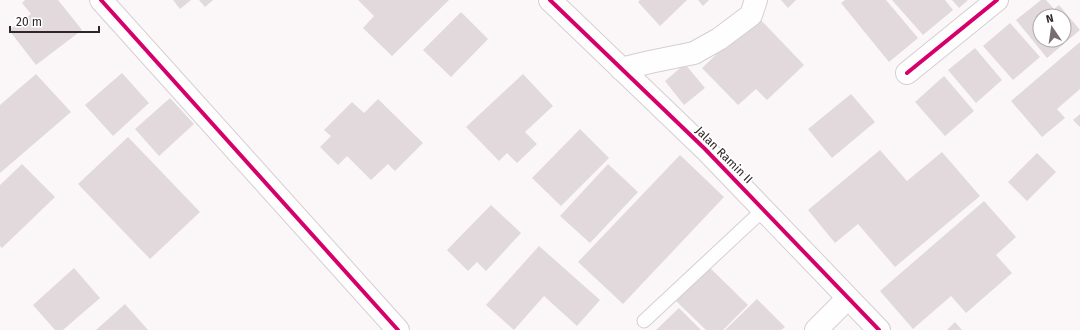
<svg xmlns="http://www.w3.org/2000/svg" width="1080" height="330" viewBox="0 0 1080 330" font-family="'Fira Sans',sans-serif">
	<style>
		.building { fill: #e1d9db; fill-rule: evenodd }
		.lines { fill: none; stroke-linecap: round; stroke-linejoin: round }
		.service-casing { stroke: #d6ced0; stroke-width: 15 }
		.minor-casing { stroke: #d6ced0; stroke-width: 24 }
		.service { stroke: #fefefe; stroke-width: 13 }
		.minor { stroke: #fefefe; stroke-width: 22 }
		.cycleway-casing { stroke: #fff; stroke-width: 6 }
		.cycleway { stroke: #d6006c; stroke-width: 4 }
		.labels { text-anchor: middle; stroke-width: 3.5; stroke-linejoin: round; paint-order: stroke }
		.street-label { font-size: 12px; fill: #312528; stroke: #fff }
	</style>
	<rect width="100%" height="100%" fill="#fbf7f8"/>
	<path class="building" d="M25,0H58L82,30L36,65L9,30L31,14L22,3Z
		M173,0H191L180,9Z
		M199,0H213L205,7Z
		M358,0H449L392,56L363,28L374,16Z
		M640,0H687L660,26L638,2Z
		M698,0H709L703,6Z
		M781,0H796L788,8Z
		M845,0H886L918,38L889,62L841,3Z
		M892,0H945L953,10L923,35Z
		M952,0H968L959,8Z
		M1041,0H1046L1054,9L1059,5L1080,30L1047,58L1016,20ZM1040,16H1064V40H1040Z
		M461,12L488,39L451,77L423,50Z
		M757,16L804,65L767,100L756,89L738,105L702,68Z
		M1010,23L1040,57L1013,80L983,46Z
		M1080,42V89L1057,109L1065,118L1042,137L1011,101Z
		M975,48L1002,80L976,103L948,70Z
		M685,64L705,88L684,105L665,81Z
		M122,73L149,103L113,136L85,105Z
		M36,74L71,112L0,173V105Z
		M523,74L553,106L525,132L537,144L517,163L507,153L499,161L466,127Z
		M944,76L974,111L945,136L915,102Z
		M851,94L875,122L832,158L808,129Z
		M170,98L194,124L159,156L135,129Z
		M378,99L423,143L395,171L388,164L371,180L347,156L338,165L320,147L331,136L324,130L352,102L364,113Z
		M1080,114V127L1073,120Z
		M580,129L609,158L561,206L532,178Z
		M128,137L200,212L150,259L78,184Z
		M880,150L907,181L942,152L980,196L895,267L858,224L835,243L808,210Z
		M1037,153L1056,172L1027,201L1008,182Z
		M680,155L724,197L623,304L578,262Z
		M22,164L55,197L2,248L0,246V185Z
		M608,164L638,192L590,243L560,216Z
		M984,201L1016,237L996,255L1012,273L966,313L951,296L913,329L880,291Z
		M491,205L521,233L486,271L477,262L468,271L447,250Z
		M539,246L600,300L577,326L544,296L514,330L486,305Z
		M709,267L748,305L723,330H706L676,301Z
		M74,268L100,298L63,330H55L33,305Z
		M757,299L785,327L781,330H725Z
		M125,304L148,330H96Z
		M679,308L701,330H656Z
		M955,322L962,330H947Z"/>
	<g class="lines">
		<defs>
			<path id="service" d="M644,321L763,210"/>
			<path id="minor" d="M101,0L398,330
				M550,0L705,149L879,330
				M621,69L650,62L694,53L719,39L751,15L756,0
				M907,73L997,0
				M816,330L848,298"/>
		</defs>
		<use href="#service" class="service-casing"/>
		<use href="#minor" class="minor-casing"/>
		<use href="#service" class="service"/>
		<use href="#minor" class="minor"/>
		<defs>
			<path id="cycleway" d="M101,0L398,330
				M550,0L705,149L879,330
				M907,73L997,0"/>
		</defs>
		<use href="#cycleway" class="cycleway-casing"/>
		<use href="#cycleway" class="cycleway"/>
	</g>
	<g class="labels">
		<g class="street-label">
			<text transform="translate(724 155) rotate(45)" y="4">Jalan Ramin II</text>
		</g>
	</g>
	<g transform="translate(1052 28) rotate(347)"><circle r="19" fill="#ffffff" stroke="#ada8a9"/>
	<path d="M0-3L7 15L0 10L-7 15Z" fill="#786e71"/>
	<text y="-6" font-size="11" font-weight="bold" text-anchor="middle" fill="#312528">N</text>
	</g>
	<path d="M10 26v6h89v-6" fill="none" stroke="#312528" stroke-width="2"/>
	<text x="16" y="26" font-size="12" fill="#312528" stroke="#ffffff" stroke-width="3" paint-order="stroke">20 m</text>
</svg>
